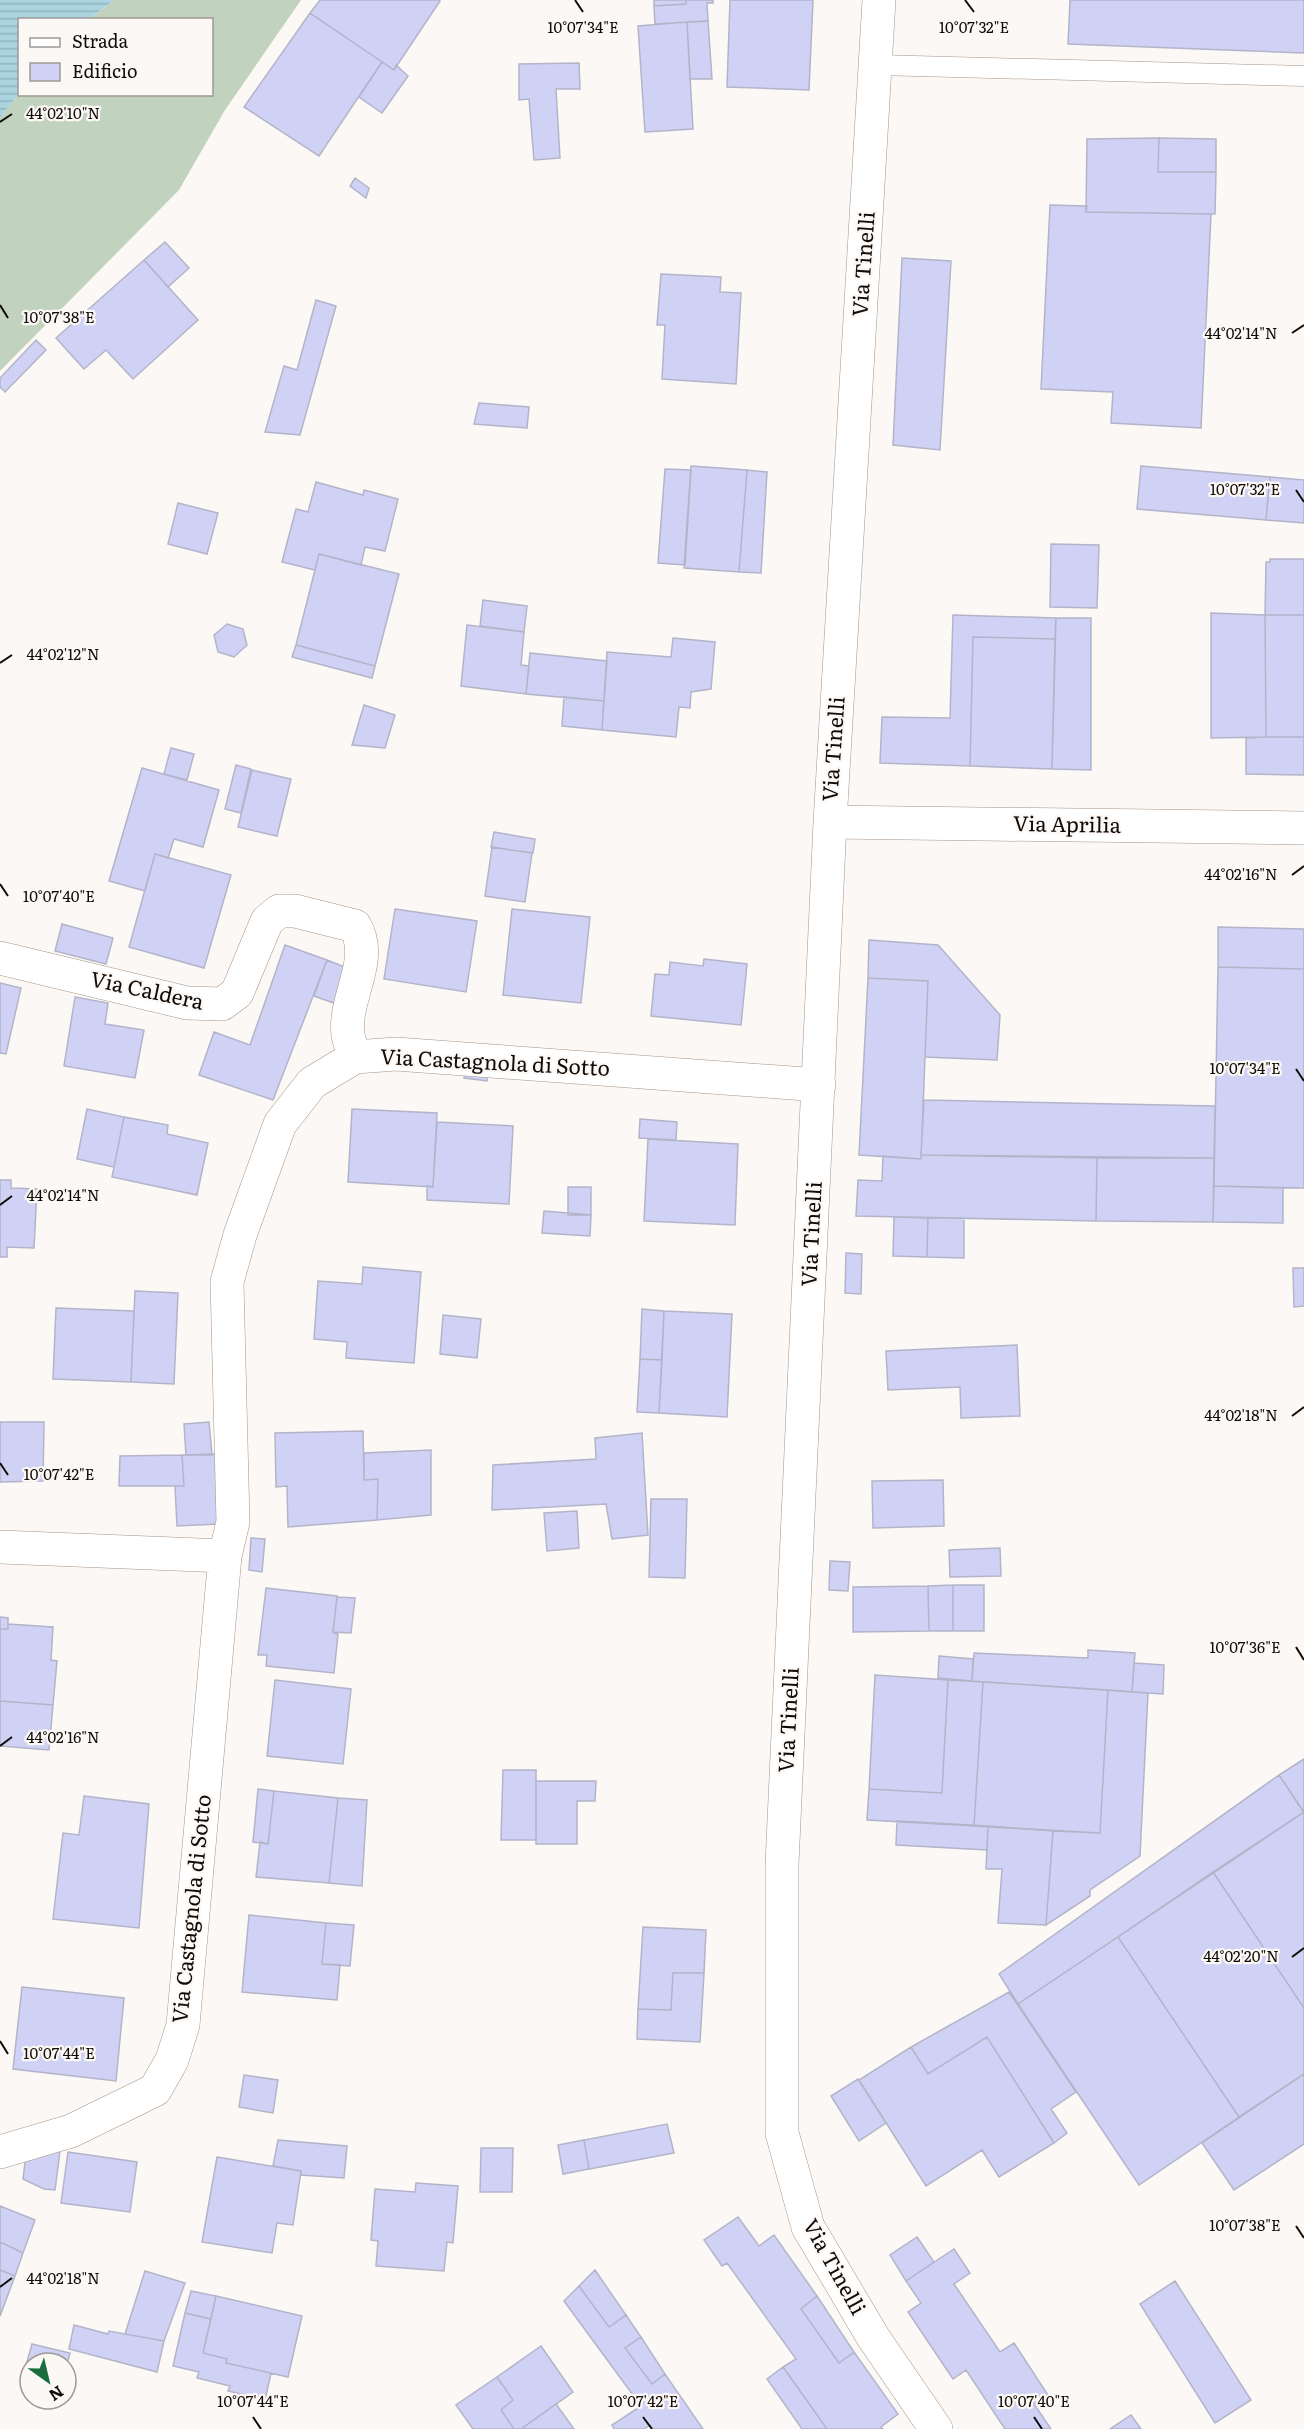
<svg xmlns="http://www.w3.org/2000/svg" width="1304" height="2429" viewBox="0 0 1304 2429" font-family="Literata,serif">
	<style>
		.grass { fill: #c1d3be }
		.water { fill: url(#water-rules) }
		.building { fill: #cfd2f4; stroke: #b3b4c9; stroke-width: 1.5 }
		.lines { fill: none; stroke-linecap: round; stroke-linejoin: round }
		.lane-casing { stroke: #a79587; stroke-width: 21 }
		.street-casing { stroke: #a79587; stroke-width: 34 }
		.lane { stroke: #fff; stroke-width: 20 }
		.street { stroke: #fff; stroke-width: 33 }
		.ticks { fill: none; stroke: #110b07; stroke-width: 2 }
		.labels { text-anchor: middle; stroke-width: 4.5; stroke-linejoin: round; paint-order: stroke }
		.street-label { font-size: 21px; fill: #110b07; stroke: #fcf8f5 }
		.ticks-label { font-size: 15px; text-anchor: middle; fill: #110b07; stroke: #fcf8f5; stroke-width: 4.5; stroke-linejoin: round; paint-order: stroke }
	</style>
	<defs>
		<pattern id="water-rules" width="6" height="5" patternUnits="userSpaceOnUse" patternTransform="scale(1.5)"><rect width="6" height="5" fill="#a9d4e0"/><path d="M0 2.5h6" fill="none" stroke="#90b5bf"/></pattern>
	</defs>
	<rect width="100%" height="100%" fill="#fcf8f5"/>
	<path class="grass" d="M114,0H301L225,110L179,190L0,371V118L19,93L212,94V20L89,19Z"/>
	<path class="water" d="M0,0H114L89,19L20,20L19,93L0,118Z"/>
	<path class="building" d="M320,0H439L440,1L394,70L310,13Z
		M654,0H686V4L654,6Z
		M686,0H713V3H707L708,21L655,24L654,6L686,4Z
		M730,0H813L809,90L727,87Z
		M1070,0H1304V53L1068,44Z
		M310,13L382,62L319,156L244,107Z
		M708,21L712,79H690L687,22Z
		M687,22L693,129L645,132L638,26Z
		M382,62L394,70L396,65L408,76L382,113L359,97Z
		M579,63L580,89H556L560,158L534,160L529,99L519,100V64Z
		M1159,138L1158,172H1216L1215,214L1086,212L1087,139Z
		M1159,138L1216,139V172H1158Z
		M355,178L369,188L366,198L350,186Z
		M1050,205L1087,206L1086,212L1211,214L1201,428L1111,423L1113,392L1041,389Z
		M165,242L189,268L168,287L144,260Z
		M902,258L951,261L940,450L893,445Z
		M144,260L198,320L133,379L106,350L84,369L56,338Z
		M661,274L721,277L720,292L741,293L736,384L662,379L665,325H657Z
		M316,300L336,306L300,435L265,432L284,366L297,370Z
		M36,340L46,350L5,392L0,387V378Z
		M479,403L529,407L527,428L474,424Z
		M691,466L747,470L739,572L684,568Z
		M1141,466L1270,477L1266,520L1137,509Z
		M665,469L691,470L685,565L658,563Z
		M747,470L767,472L761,573L739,572Z
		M1270,477L1304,480V523L1266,520Z
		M316,482L363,495L364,490L398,499L385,551L365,547L361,565L319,554L315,570L282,562L296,509L308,512Z
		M178,503L218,513L207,554L168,544Z
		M1051,544L1099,545L1097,608L1050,607Z
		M319,554L399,574L375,666L296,645Z
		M1270,559H1304V615H1265L1266,562H1270Z
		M483,600L527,606L524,632L480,626Z
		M1211,613L1265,615L1266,737L1211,738Z
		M953,615L1056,618L1055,639L973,637L970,766L880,763L882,717L950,718Z
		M1265,615H1304V737H1266Z
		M1056,618H1091V770L1052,769Z
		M227,624L243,629L247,645L234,657L218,652L214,635Z
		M467,625L524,632L521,665L529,666L526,694L461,686Z
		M973,637L1055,639L1052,769L970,766Z
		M673,638L715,642L711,689L691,692L690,708L679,707L676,737L602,730L607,652L671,657Z
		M296,645L375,666L372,678L292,657Z
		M530,653L607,661L604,701L526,694Z
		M564,697L604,701L602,730L562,726Z
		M364,705L395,715L385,748L352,745Z
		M1266,737H1304V775L1246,774V738Z
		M171,748L194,754L187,780L164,774Z
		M236,765L251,769L241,813L225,809Z
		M142,768L219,790L203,847L174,839L168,858L155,854L145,891L109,881Z
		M252,770L291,779L277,836L238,827Z
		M494,832L535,839L533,853L491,847Z
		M492,847L532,853L525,902L485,896Z
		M155,854L231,875L204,968L129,947Z
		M395,909L477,921L466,992L384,979Z
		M512,909L590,917L581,1003L503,995Z
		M62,924L113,938L106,964L55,951Z
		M1218,927L1304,929V969L1218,967Z
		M869,940L938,945L1000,1015L997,1060L925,1057L928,981L868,978Z
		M285,945L327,960L273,1100L199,1075L214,1032L250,1045Z
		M704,959L747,964L741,1025L651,1016L655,974L669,975L670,962L703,966Z
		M327,960L347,968L342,1006L314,996Z
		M1218,967L1304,969V1188L1214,1186Z
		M868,978L928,981L921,1159L859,1155Z
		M0,983L21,988L6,1054L0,1053Z
		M75,997L108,1003L105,1024L144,1030L135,1078L64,1066Z
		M465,1068L487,1070V1081L464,1078Z
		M924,1100L1215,1106L1214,1158L921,1155Z
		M87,1109L124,1117L114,1167L77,1159Z
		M352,1109L437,1113L433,1187L348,1182Z
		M124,1117L168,1125L167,1134L208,1143L197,1195L112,1177Z
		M640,1119L677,1122L676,1140L639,1138Z
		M437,1122L513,1126L509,1204L427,1200V1186L433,1187Z
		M648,1139L738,1144L735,1225L644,1221Z
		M921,1155L1097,1158L1096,1221L856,1216L858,1180L882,1181L883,1156L921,1159Z
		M1097,1158H1214L1213,1222L1096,1221Z
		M0,1180H11V1188L37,1189L34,1248L7,1247V1257H0Z
		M1214,1186L1283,1188V1223L1213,1222Z
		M568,1187H591V1215H568Z
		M544,1211L591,1215L590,1236L542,1233Z
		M894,1217L928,1218L927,1257L893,1256Z
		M928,1218H964V1258L927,1257Z
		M846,1253L862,1254L861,1294L845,1293Z
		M363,1267L421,1272L414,1363L346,1358L347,1342L314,1339L318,1281L362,1284Z
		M1293,1268H1304V1306L1294,1307Z
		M135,1291L178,1293L174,1384L131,1382Z
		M56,1308L134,1311L131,1382L53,1379Z
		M642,1309L664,1311L662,1360L640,1359Z
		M664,1311L732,1314L727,1417L659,1413Z
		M443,1315L481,1319L477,1358L440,1354Z
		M1017,1345L1020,1416L961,1418L960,1387L888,1390L886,1351Z
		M640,1359L662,1360L659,1413L637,1412Z
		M0,1422H44L43,1481L0,1482Z
		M209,1422L212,1455H186L184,1424Z
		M363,1431L364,1480L378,1479L377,1520L288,1527L287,1486L276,1487L275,1433Z
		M642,1433L648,1535L612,1539L606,1504L492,1510L493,1465L596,1459L595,1438Z
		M431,1450V1515L377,1520L378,1479L364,1480V1453Z
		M216,1454L219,1524L177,1526L175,1486H184L182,1455Z
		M182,1455L184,1486H119L120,1456Z
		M943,1480L944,1526L873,1528L872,1481Z
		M651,1499H687L685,1578L649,1577Z
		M577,1511L579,1548L547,1551L544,1513Z
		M251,1538L265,1539L262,1572L249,1570Z
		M1000,1548L1001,1576L950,1577L949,1550Z
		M830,1561L850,1562L848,1591L829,1590Z
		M953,1585H984V1631H953Z
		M953,1585V1631H929L928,1586Z
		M928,1586L929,1631L853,1632V1587Z
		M266,1588L337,1596L333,1633L338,1634L334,1673L266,1666L267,1655H258Z
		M337,1597L355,1598L351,1633L333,1632Z
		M0,1617L8,1618V1629H0Z
		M8,1624L53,1627L51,1660L57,1661L53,1705L0,1701V1629H8Z
		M1088,1650L1135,1653L1132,1692L972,1681L974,1653L1088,1658Z
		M939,1656L973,1659L972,1681L938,1678Z
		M1134,1663L1164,1665L1163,1694L1132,1692Z
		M875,1675L948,1680L942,1793L869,1789Z
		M275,1680L351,1689L343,1764L267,1756Z
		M948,1680L983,1682L974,1826L867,1820L869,1789L942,1793Z
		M983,1682L1108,1690L1100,1833L974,1826Z
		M1108,1690L1148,1693L1140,1856L1090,1890V1896L1046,1925L1053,1831L1100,1833Z
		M0,1701L53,1705L49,1750L0,1746Z
		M1304,1759V1813L1279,1775Z
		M503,1770H536V1840H501Z
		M1279,1775L1304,1812L1018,2004L999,1974Z
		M536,1781H596L595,1801H577V1844H536Z
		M258,1789L274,1791L268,1844L253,1842Z
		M274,1791L338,1798L329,1883L256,1877L260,1842L268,1844Z
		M84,1796L149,1804L139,1928L53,1919L63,1833L79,1835Z
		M338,1798L367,1800L362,1886L329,1883Z
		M1304,1812V2008L1213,1872Z
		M897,1821L988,1826L987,1850L896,1845Z
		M988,1826L1053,1831L1046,1925L998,1923L1002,1869H986Z
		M1213,1872L1304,2008V2074L1239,2117L1118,1937Z
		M249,1915L326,1923L322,1964L340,1965L337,2000L242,1992Z
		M326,1923L354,1925L350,1966L322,1964Z
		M643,1927L706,1930L704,1973H673L671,2010L638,2009Z
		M1118,1937L1239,2117L1139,2185L1018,2004Z
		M673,1973H704L700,2042L637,2039L638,2009L671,2010Z
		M22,1987L124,1998L116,2081L13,2069Z
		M1009,1992L1076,2092L1051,2109L1067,2133L1054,2143L987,2037L928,2074L911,2047Z
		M987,2037L1054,2143L999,2177L982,2150L926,2186L859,2080L911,2047L928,2074Z
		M1304,2074V2144L1234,2190L1202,2143Z
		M244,2075L278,2080L273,2113L239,2107Z
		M858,2079L886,2123L859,2141L831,2096Z
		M667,2124L674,2153L589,2169L584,2140Z
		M278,2140L347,2146L344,2178L301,2175V2171L273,2166Z
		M584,2140L589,2169L563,2174L558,2145Z
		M61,2143L55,2190L44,2189L23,2179L26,2154Z
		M481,2148H513L512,2192H480Z
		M68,2152L137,2162L130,2212L61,2203Z
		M217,2157L301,2171L293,2225L277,2223L272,2253L202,2242Z
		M416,2183L458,2186L453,2243L447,2242L444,2271L376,2266L378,2241L371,2240L375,2189L415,2192Z
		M0,2206L35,2220L23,2253L0,2242Z
		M738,2217L759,2246L774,2235L817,2296L801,2309L839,2363L854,2352L898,2414L881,2427L883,2429H827L783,2367L796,2359L727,2263L722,2266L704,2240Z
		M917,2237L934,2262L906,2281L890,2255Z
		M0,2242L23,2253L15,2276L0,2270Z
		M954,2249L970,2273L954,2284L1000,2352L1014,2343L1048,2395L1034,2404L1051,2429H1005L966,2370L953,2379L908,2312L921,2303L906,2281Z
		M0,2270L15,2276L0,2316Z
		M595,2270L626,2315L609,2327L579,2286Z
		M145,2271L185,2283L164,2341L125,2334Z
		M1175,2281L1251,2400L1215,2423L1140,2304Z
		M579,2286L609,2327L626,2315L641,2337L625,2348L652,2384L665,2374L703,2429H653L650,2425L644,2429H614L612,2425L641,2406L564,2301Z
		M191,2291L216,2296L211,2319L185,2313Z
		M216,2296L302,2316L288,2377L226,2363L227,2359L203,2353Z
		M817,2296L854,2352L839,2363L801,2309Z
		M185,2313L211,2319L203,2353L227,2359L226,2363L271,2373L265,2400L228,2391L230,2386L197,2378L199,2372L173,2366Z
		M74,2325L108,2334L109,2331L164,2341L157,2372L69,2349Z
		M641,2337L665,2374L652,2384L625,2348Z
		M32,2344L70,2353L66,2368V2363H30V2370L25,2369Z
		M541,2346L573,2392L521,2429H514L501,2410L513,2400L497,2377Z
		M783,2367L827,2429H802L767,2379Z
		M497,2377L513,2400L501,2410L514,2429H473L456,2405Z
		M556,2404L574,2429H521Z
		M1131,2415L1141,2429H1110Z"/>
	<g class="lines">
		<defs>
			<path id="lane" d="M877,65L1304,76"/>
			<path id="street" d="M879,0L830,822L782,1864V2133L808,2227L873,2337L936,2429
				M830,822L1304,828
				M0,958L187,1003L222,1004L237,993L267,921L279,911H295L355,926C375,961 343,998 348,1035C349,1042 353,1050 355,1057
				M0,1547L225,1556
				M0,2152L71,2131L155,2090L172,2060L183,2025L225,1556L233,1522L227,1282L240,1235L280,1124L312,1083L355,1057L396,1054L819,1085"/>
		</defs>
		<use href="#lane" class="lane-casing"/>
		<use href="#street" class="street-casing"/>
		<use href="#lane" class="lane"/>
		<use href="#street" class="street"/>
	</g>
	<path class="ticks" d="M575,0L583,12M965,0L974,12M0,122L12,114M0,305L8,318M1292,333L1304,325M1296,490L1304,502M0,663L12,655M1292,875L1304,866M0,884L8,896M1296,1069L1304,1081M0,1205L12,1196M1292,1416L1304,1407M0,1463L8,1475M1296,1647L1304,1660M0,1746L12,1737M1292,1957L1304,1948M0,2041L8,2054M1296,2226L1304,2238M0,2287L12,2278M253,2417L261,2429M643,2417L652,2429M1034,2417L1042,2429"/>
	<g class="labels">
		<g class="street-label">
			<text transform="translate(864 264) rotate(-86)" y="7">Via Tinelli</text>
			<text transform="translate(834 749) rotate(-86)" y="7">Via Tinelli</text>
			<text transform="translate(1067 825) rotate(1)" y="7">Via Aprilia</text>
			<text transform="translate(147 991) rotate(12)" y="7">Via Caldera</text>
			<text transform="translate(495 1063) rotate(3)" y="7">Via Castagnola di Sotto</text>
			<text transform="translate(812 1234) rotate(-87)" y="7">Via Tinelli</text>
			<text transform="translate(789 1720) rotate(-87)" y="7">Via Tinelli</text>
			<text transform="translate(192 1909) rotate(-84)" y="7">Via Castagnola di Sotto</text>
			<text transform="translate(834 2267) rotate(61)" y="7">Via Tinelli</text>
		</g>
	</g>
	<g class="ticks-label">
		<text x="583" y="33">10°07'34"E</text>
		<text x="974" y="33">10°07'32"E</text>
		<text x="63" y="119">44°02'10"N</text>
		<text x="59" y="323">10°07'38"E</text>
		<text x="1241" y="339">44°02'14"N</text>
		<text x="1245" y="495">10°07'32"E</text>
		<text x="63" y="660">44°02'12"N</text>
		<text x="1241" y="880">44°02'16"N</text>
		<text x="59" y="902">10°07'40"E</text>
		<text x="1245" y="1074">10°07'34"E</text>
		<text x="63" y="1201">44°02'14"N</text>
		<text x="1241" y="1421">44°02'18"N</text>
		<text x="59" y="1480">10°07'42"E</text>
		<text x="1245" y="1653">10°07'36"E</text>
		<text x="63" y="1743">44°02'16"N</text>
		<text x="1241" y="1962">44°02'20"N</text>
		<text x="59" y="2059">10°07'44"E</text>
		<text x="1245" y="2231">10°07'38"E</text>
		<text x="63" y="2284">44°02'18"N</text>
		<text x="253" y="2407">10°07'44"E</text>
		<text x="643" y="2407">10°07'42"E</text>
		<text x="1034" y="2407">10°07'40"E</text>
	</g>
	<rect x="18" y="18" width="195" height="78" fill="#fcf8f5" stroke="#9e9996" stroke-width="1.5"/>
	<rect x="30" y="38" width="30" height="9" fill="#ffffff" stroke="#9e9996" stroke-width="1.5"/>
	<text x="72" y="48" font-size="18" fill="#110b07">Strada</text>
	<rect x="30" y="63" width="30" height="18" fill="#cfd2f4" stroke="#9e9996" stroke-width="1.5"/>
	<text x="72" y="78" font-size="18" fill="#110b07">Edificio</text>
	<g transform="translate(48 2381) rotate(146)"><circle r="28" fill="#fcf8f5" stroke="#9e9996" stroke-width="1.5"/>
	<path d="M0-4.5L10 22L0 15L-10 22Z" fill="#1c6d3e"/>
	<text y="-9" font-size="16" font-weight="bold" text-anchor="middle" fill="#110b07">N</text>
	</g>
</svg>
